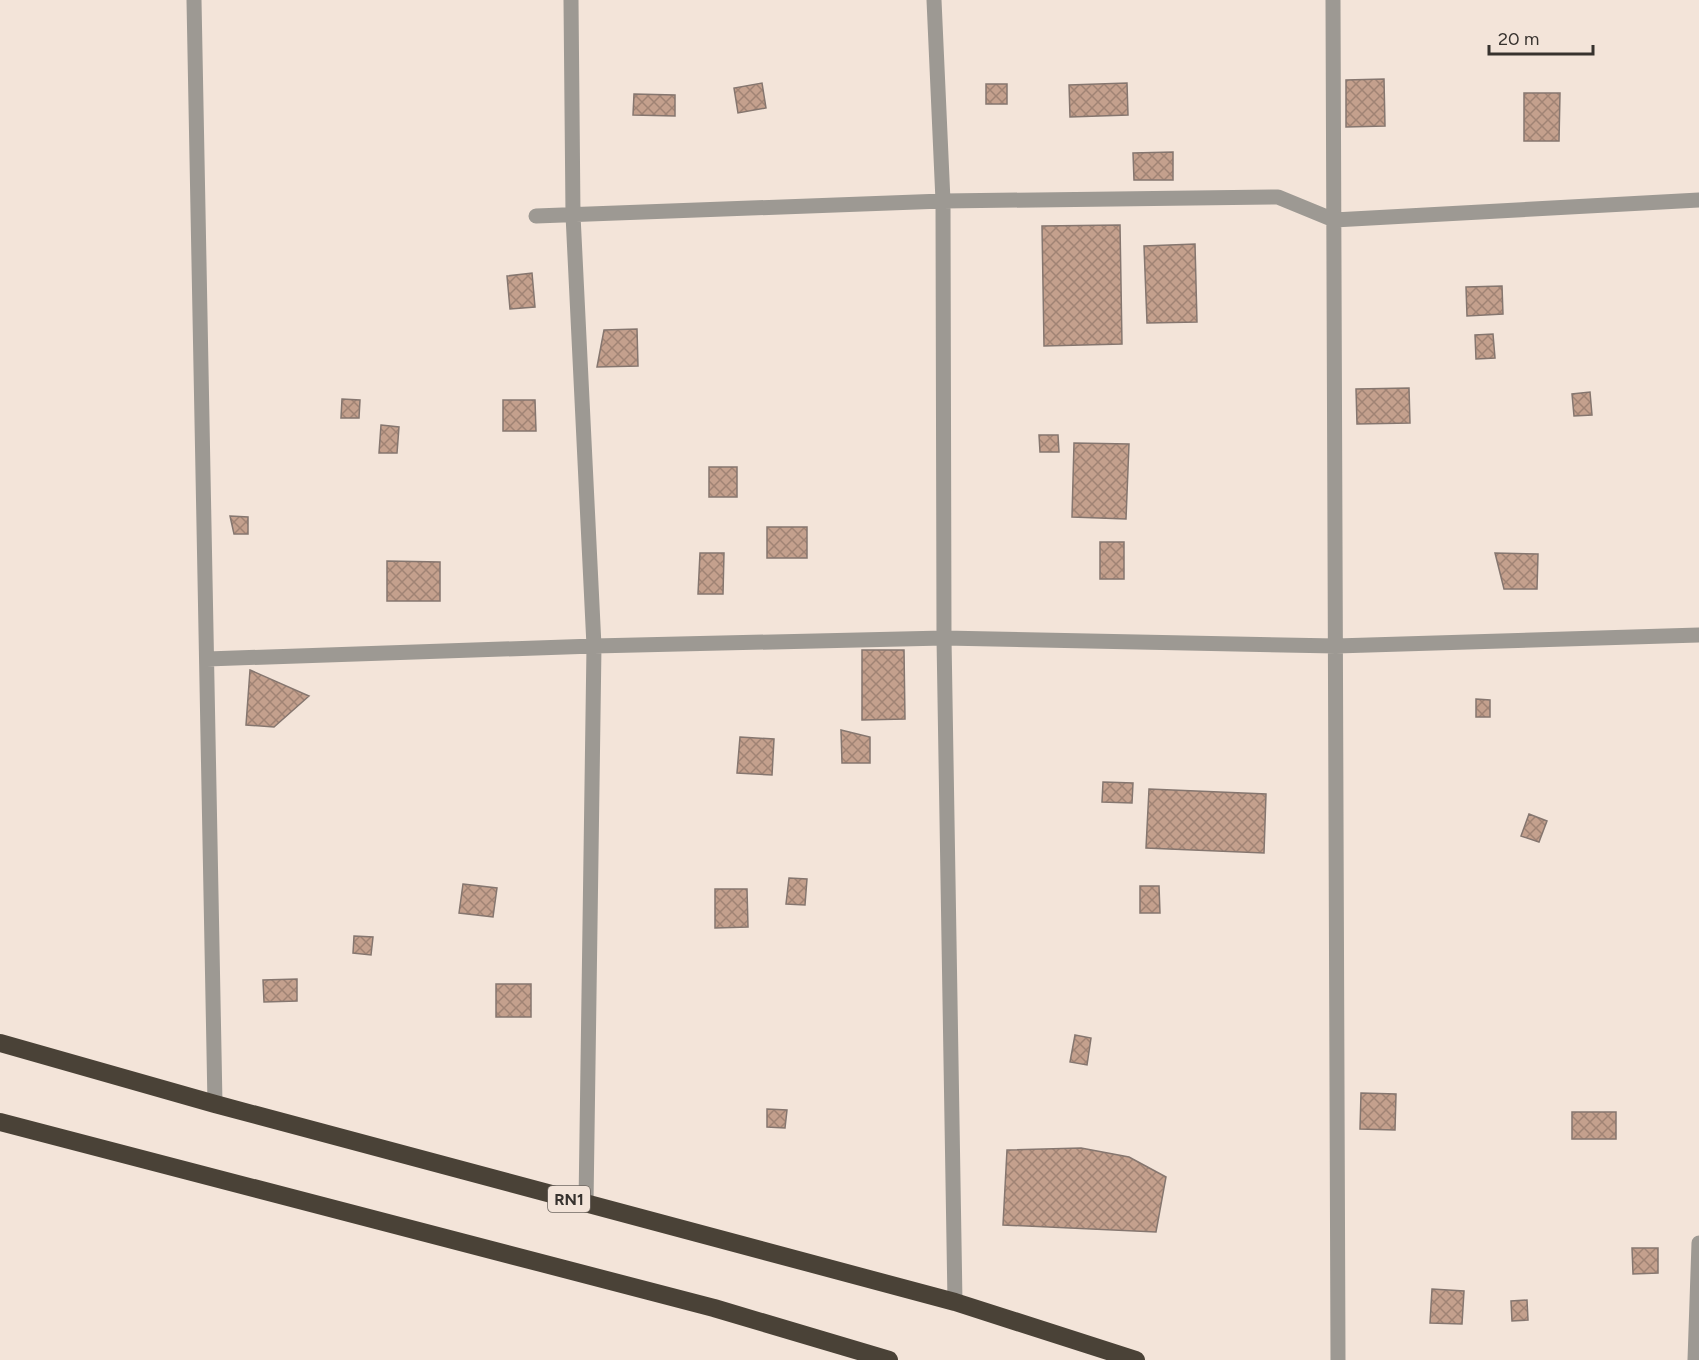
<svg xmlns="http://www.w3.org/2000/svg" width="1699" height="1360" viewBox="0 0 1699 1360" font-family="Figtree,sans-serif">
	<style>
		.building { fill: url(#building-cross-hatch); stroke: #85766f; stroke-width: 1.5 }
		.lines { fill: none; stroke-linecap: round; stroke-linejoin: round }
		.minor { stroke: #9d9993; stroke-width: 15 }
		.highway { stroke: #4a4237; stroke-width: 18 }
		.labels { text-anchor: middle; stroke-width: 5; stroke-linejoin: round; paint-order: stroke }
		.shield { fill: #f3e4d9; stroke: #6f6761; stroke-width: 1.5 }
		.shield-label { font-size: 16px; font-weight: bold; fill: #37322e }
	</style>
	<defs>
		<pattern id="building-cross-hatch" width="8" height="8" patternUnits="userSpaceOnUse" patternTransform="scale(1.5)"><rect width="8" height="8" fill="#c4a08d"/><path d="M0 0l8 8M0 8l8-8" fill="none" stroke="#a08374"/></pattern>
	</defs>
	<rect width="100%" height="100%" fill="#f3e4d9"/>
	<path class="building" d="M1384,79L1385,126L1346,127V80Z
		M762,83L766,108L738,113L734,88Z
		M1127,83L1128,115L1070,117L1069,85Z
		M986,84H1007V104H986Z
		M1524,93H1560L1559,141H1524Z
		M634,94L675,95V116L633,115Z
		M1173,152V180H1134L1133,153Z
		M1120,225L1122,344L1044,346L1042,226Z
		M1195,244L1197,322L1147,323L1144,246Z
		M532,273L535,307L510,309L507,276Z
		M1502,286L1503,314L1467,316L1466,287Z
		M637,329L638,366L597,367L604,330Z
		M1493,334L1495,358L1476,359L1475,335Z
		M1409,388L1410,423L1357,424L1356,389Z
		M1590,392L1592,415L1574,416L1572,394Z
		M342,399L360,400L359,418H341Z
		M503,400H535L536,431H503Z
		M381,425L399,427L397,453H379Z
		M1039,435H1058L1059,452H1040Z
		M1074,443L1129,444L1126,519L1072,517Z
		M709,467H737V497H709Z
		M230,516L248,517V534H234Z
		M767,527H807V558H767Z
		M1100,542H1124V579H1100Z
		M700,553H724L723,594H698Z
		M1495,553L1538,554L1537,589H1504Z
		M387,561L440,562V601H387Z
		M862,650H904L905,719L862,720Z
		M250,670L309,696L274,727L246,725Z
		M1476,699L1490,700V717H1476Z
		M841,730L870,737V763H842Z
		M740,737L774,739L772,775L737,773Z
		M1103,782L1133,783L1132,803L1102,802Z
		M1149,789L1266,794L1264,853L1146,848Z
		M1529,814L1547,821L1539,842L1521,836Z
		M789,878L807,879L805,905L786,904Z
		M463,884L497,888L493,917L459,913Z
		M1140,886H1159L1160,913H1140Z
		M715,889H747L748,927L715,928Z
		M354,936L373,937L371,955L353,953Z
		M297,979V1001L264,1002L263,980Z
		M496,984H531V1017H496Z
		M1075,1035L1091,1038L1087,1065L1070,1062Z
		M1361,1093L1396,1094L1395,1130L1360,1129Z
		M767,1109L787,1110L785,1128L767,1127Z
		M1572,1112H1616V1139H1572Z
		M1081,1148L1129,1157L1166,1177L1156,1232L1003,1225L1007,1150Z
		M1632,1248H1658V1273L1633,1274Z
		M1432,1289L1464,1291L1462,1324L1430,1323Z
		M1527,1300L1528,1320L1512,1321L1511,1301Z"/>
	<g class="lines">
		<path class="minor" d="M194,0L215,1104
			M571,0L573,215L594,646L586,1204
			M934,0L943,201L944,638L955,1302
			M1333,0L1338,1360
			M536,216L943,201L1278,197L1334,220L1699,200
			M207,659L594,646L944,638L1336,646L1699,635
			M1695,1360L1699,1243"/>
		<path class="highway" d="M0,1043L215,1104L955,1302L1136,1360
			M0,1122L714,1308L889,1360"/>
	</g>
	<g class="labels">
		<rect class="shield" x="548" y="1186" width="42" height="26" rx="4.5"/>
		<g class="shield-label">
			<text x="569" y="1205">RN1</text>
		</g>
	</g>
	<path d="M1489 45v9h104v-9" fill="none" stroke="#37322e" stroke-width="3"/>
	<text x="1498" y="45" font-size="18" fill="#37322e" stroke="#f3e4d9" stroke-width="4.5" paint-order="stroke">20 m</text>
</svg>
